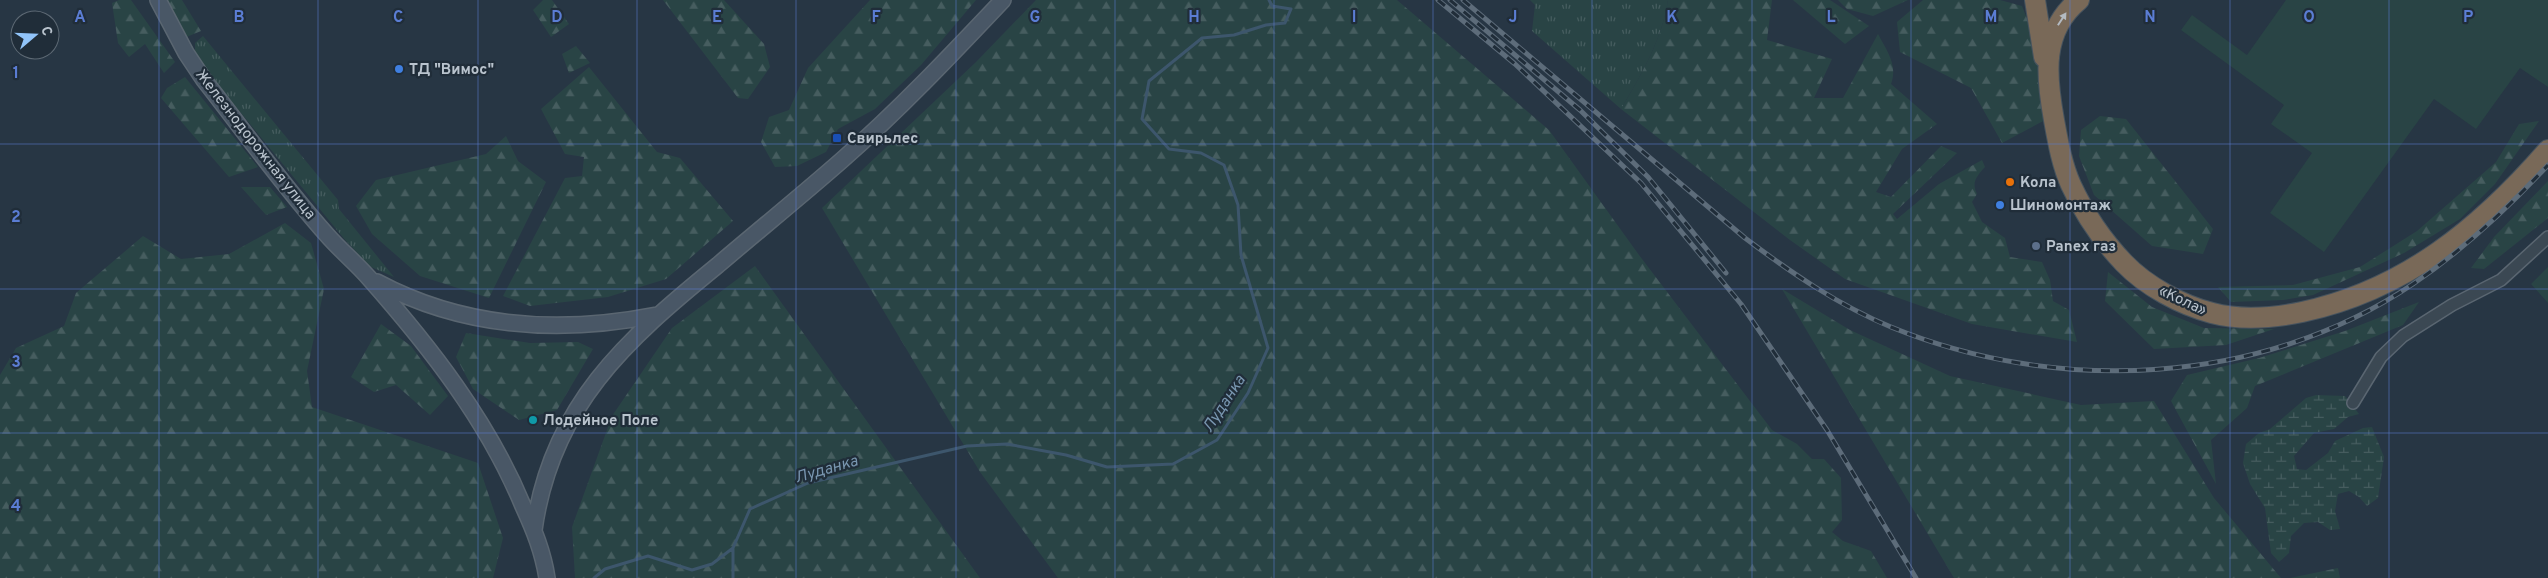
<svg xmlns="http://www.w3.org/2000/svg" width="2548" height="578" viewBox="0 0 2548 578" font-family="Overpass,sans-serif">
	<style>
		.grass { fill: url(#grass-tufts) }
		.forest { fill: url(#forest-firs) }
		.wetland { fill: url(#wetland-marsh) }
		.green { fill: #294445 }
		.lines { fill: none; stroke-linecap: round; stroke-linejoin: round }
		.stream { stroke: #3d566c; stroke-width: 3 }
		.street-casing { stroke: #5a6671; stroke-width: 14 }
		.secondary-casing { stroke: #5a6671; stroke-width: 18 }
		.highway-casing { stroke: #46535e; stroke-width: 22 }
		.street { stroke: #3b4853; stroke-width: 11 }
		.secondary { stroke: #495766; stroke-width: 15 }
		.highway { stroke: #796958; stroke-width: 20 }
		.rail-casing { stroke: #5d6c7a; stroke-width: 5 }
		.rail { stroke: #202d39; stroke-width: 3; stroke-dasharray: 9; stroke-linecap: butt }
		.oneway { fill: #b3bac1 }
		.grid { fill: none; stroke: #5b7dd4; stroke-width: 1; stroke-opacity: 0.55 }
		.shop-dot { fill: #3f7fe0; stroke: #202d39; stroke-width: 2 }
		.transit-dot { fill: #1a4fb4; stroke: #202d39; stroke-width: 2 }
		.food-dot { fill: #e8710a; stroke: #202d39; stroke-width: 2 }
		.service-dot { fill: #5c6f8a; stroke: #202d39; stroke-width: 2 }
		.culture-dot { fill: #0f9aa8; stroke: #202d39; stroke-width: 2 }
		.labels { text-anchor: middle; stroke-width: 4.5; stroke-linejoin: round; paint-order: stroke }
		.poi-label { font-size: 15px; font-weight: bold; fill: #b9c3cd; stroke: #202d39; text-anchor: start }
		.street-label { font-size: 15px; fill: #b9c3cd; stroke: #202d39 }
		.water-label { font-size: 16px; font-style: italic; fill: #7996b0; stroke: #202d39 }
		.grid-label { font-size: 16px; text-anchor: middle; font-weight: bold; fill: #5b7dd4; stroke: #202d39; stroke-width: 4.5; stroke-linejoin: round; paint-order: stroke }
	</style>
	<defs>
		<pattern id="grass-tufts" width="24" height="20" patternUnits="userSpaceOnUse" patternTransform="scale(1.25)"><rect width="24" height="20" fill="#294445"/><path d="M3 7l-1-3M5 7V3M7 7l1-3M15 17l-1-3M17 17v-4M19 17l1-3" fill="none" stroke="#465d5f"/></pattern>
		<pattern id="forest-firs" width="22" height="20" patternUnits="userSpaceOnUse" patternTransform="scale(1.25)"><rect width="22" height="20" fill="#294445"/><path d="M5 1l3.5 6h-7zM16 11l3.5 6h-7z" fill="#465d5f"/></pattern>
		<pattern id="wetland-marsh" width="20" height="14" patternUnits="userSpaceOnUse" patternTransform="scale(1.25)"><rect width="20" height="14" fill="#294445"/><path d="M1 5h8M5 5V1M11 12h8M15 12V8" fill="none" stroke="#465d5f"/></pattern>
	</defs>
	<rect width="100%" height="100%" fill="#273644"/>
	<path class="grass" d="M1530,0H1668C1662,40 1641,75 1621,109L1532,31L1535,5Z
		M203,36L338,200L339,209L394,277L371,267L346,241L195,57V43Z"/>
	<path class="forest" d="M119,0H131L175,62L164,73L145,44L129,57L118,43L112,3Z
		M161,0H182L201,31L184,38Z
		M543,0H552L569,24L551,37L533,10Z
		M663,0H724L764,44L770,67L748,99L738,98Z
		M870,0H976L921,65L875,109L838,129L826,152L797,166L775,167L761,142L769,117L789,110L808,68Z
		M1036,0H1397L1549,130L1639,255L1772,430L1797,444L1812,459H1824L1841,478L1842,520L1832,532L1843,541L1871,551L1887,578H1058L980,472L822,208L976,62Z
		M1668,0H1772L1767,40L1832,59L1814,98H1843L1878,34C1887,51 1898,65 1891,84L1937,124L1902,149L1876,192L1891,197L1941,146L1957,153L1893,214L1897,219L1939,184L1982,160L1985,167C1977,176 1971,182 1977,194L1972,202L1982,222L2005,238L2010,257L2042,262L2050,280L2053,301L2069,310L2077,342L1972,324L1845,279L1790,240L1621,109C1641,75 1662,40 1668,0Z
		M1793,0H1830L1869,26L1845,44Z
		M1838,0H1908L1873,16L1847,9Z
		M1923,0H2000L2022,6L2038,46V83L2047,119L2002,143L1971,88L1900,52L1897,22Z
		M576,46L590,63L569,73L562,54Z
		M589,67L657,152L680,158L733,221L666,279L608,297L530,306L503,296L565,178L582,176L584,157L565,154L541,109Z
		M185,77L258,167L229,177L161,98L167,88Z
		M2100,116L2126,119L2213,229L2203,254L2152,246L2094,195L2079,156L2081,130Z
		M2539,121L2495,184L2460,219L2404,253L2313,295L2283,300L2231,302L2218,287L2293,285L2360,267L2417,231L2496,162L2519,124Z
		M506,136L518,161L546,182L489,298L420,276L372,234L356,206L376,180L486,154Z
		M2548,181V218L2484,269L2471,268L2494,237Z
		M241,187H270L287,207L266,215Z
		M285,223L311,243L324,289L307,371L312,407L478,463L503,538L493,578H0V375L16,348L64,326L76,293L143,236L181,259L229,254Z
		M755,266L980,578H575L572,527L612,416L672,328Z
		M2108,272L2152,307L2204,328L2274,329L2226,345L2154,349L2105,301Z
		M1782,289L1850,330L1950,376L2081,405L2154,401L2214,498L2281,578H1954Z
		M2419,302L2403,325L2255,386L2247,408L2211,440L2216,484L2171,401L2187,375L2259,358L2345,331Z
		M381,324L411,346L448,396L430,415L396,385L374,392L351,377Z
		M466,333L530,343L578,342L593,349L557,410L519,420L473,389L456,357Z
		M2338,568L2340,578H2290Z"/>
	<path class="wetland" d="M2316,395L2345,396L2359,414L2348,417L2334,429L2314,433L2294,456L2297,469L2306,470L2328,453L2335,441L2363,428L2372,427L2384,457L2378,498L2367,506L2359,497L2349,491L2338,494L2335,511L2340,529L2330,530L2318,522L2304,523L2291,536L2289,553L2279,562L2271,553L2265,508L2250,484L2243,463L2246,444L2259,433L2270,429L2306,398Z"/>
	<path class="green" d="M2286,0H2548V87L2520,68L2476,129L2434,99L2324,252L2270,213L2312,153L2271,124L2284,105L2181,30L2192,15L2247,55Z
		M2548,267V303L2531,284Z"/>
	<g class="lines">
		<path class="stream" d="M594,578L605,569L648,556L692,570L712,564L733,548
			M733,578V548L750,509L808,483L967,446L1007,444L1066,455L1107,467L1173,464L1217,440L1248,393L1268,348L1241,255L1238,205L1224,165L1201,153L1169,149L1142,119L1149,81L1202,38L1234,35L1266,25L1285,23L1291,9L1272,6L1269,0"/>
		<defs>
			<path id="street" d="M2353,403L2381,357L2403,336L2452,305L2501,280L2548,237"/>
			<path id="secondary" d="M158,0L186,53L204,80C245,132 283,186 327,235C340,250 356,263 369,278C430,347 488,421 523,506C534,530 543,552 547,578
				M377,282C465,329 560,334 657,315
				M534,530C551,406 626,340 718,265C759,230 801,196 842,160C899,110 951,55 1003,0"/>
			<path id="highway" d="M2035,0L2044,57
				M2079,0C2041,31 2046,76 2054,120C2058,142 2062,165 2071,185C2084,213 2102,240 2124,263C2146,286 2181,305 2212,313C2242,321 2273,318 2302,312C2405,290 2480,228 2548,150"/>
		</defs>
		<use href="#street" class="street-casing"/>
		<use href="#secondary" class="secondary-casing"/>
		<use href="#highway" class="highway-casing"/>
		<use href="#street" class="street"/>
		<use href="#secondary" class="secondary"/>
		<use href="#highway" class="highway"/>
		<defs>
			<path id="rail" d="M1438,0L1515,64L1641,183L1741,304L1827,430L1916,578
				M1450,0L1580,110L1648,177L1726,273
				M1463,0L1745,238C1790,272 1838,305 1891,327C2057,395 2262,386 2413,284C2463,250 2507,209 2548,165"/>
		</defs>
		<use href="#rail" class="rail-casing"/>
		<use href="#rail" class="rail"/>
	</g>
	<defs><path id="oneway-solid" d="M-6-.8H1V-3.2L6.5 0L1 3.2V.8H-6Z" transform="scale(1.25)"/></defs>
	<use class="oneway" href="#oneway-solid" transform="translate(2062 19) rotate(-57)"/>
	<path class="grid" d="M159,0V578M318,0V578M478,0V578M637,0V578M796,0V578M956,0V578M1115,0V578M1274,0V578M1433,0V578M1592,0V578M1752,0V578M1911,0V578M2070,0V578M2230,0V578M2389,0V578M0,144H2548M0,289H2548M0,433H2548"/>
	<g class="shop-dot">
		<circle cx="399" cy="69" r="5"/>
		<circle cx="2000" cy="205" r="5"/>
	</g>
	<rect class="transit-dot" x="832" y="133" width="10" height="10" rx="2.5"/>
	<circle class="food-dot" cx="2010" cy="182" r="5"/>
	<circle class="service-dot" cx="2036" cy="246" r="5"/>
	<circle class="culture-dot" cx="533" cy="420" r="5"/>
	<g class="labels">
		<g class="poi-label">
			<text x="409" y="74">ТД "Вимос"</text>
			<text x="847" y="143">Свирьлес</text>
			<text x="2020" y="187">Кола</text>
			<text x="2010" y="210">Шиномонтаж</text>
			<text x="2046" y="251">Panex газ</text>
			<text x="543" y="425">Лодейное Поле</text>
		</g>
		<g class="street-label">
			<text transform="translate(256 144) rotate(52)" y="5">Железнодорожная улица</text>
			<text transform="translate(2183 300) rotate(25)" y="5">«Кола»</text>
		</g>
		<g class="water-label">
			<text transform="translate(1223 403) rotate(-57)" y="6">Луданка</text>
			<text transform="translate(826 468) rotate(-16)" y="6">Луданка</text>
		</g>
	</g>
	<g class="grid-label">
		<text x="80" y="22">A</text>
		<text x="239" y="22">B</text>
		<text x="398" y="22">C</text>
		<text x="557" y="22">D</text>
		<text x="717" y="22">E</text>
		<text x="876" y="22">F</text>
		<text x="1035" y="22">G</text>
		<text x="1194" y="22">H</text>
		<text x="1354" y="22">I</text>
		<text x="1513" y="22">J</text>
		<text x="1672" y="22">K</text>
		<text x="1831" y="22">L</text>
		<text x="1991" y="22">M</text>
		<text x="2150" y="22">N</text>
		<text x="2309" y="22">O</text>
		<text x="2468" y="22">P</text>
		<text x="16" y="78">1</text>
		<text x="16" y="222">2</text>
		<text x="16" y="367">3</text>
		<text x="16" y="511">4</text>
	</g>
	<g transform="translate(35 35) rotate(71)"><circle r="24" fill="#202d39" stroke="#5d6974"/>
	<path d="M0-4L9 19L0 12L-9 19Z" fill="#91c4f9"/>
	<text y="-8" font-size="14" font-weight="bold" text-anchor="middle" fill="#b9c3cd">С</text>
	</g>
</svg>
